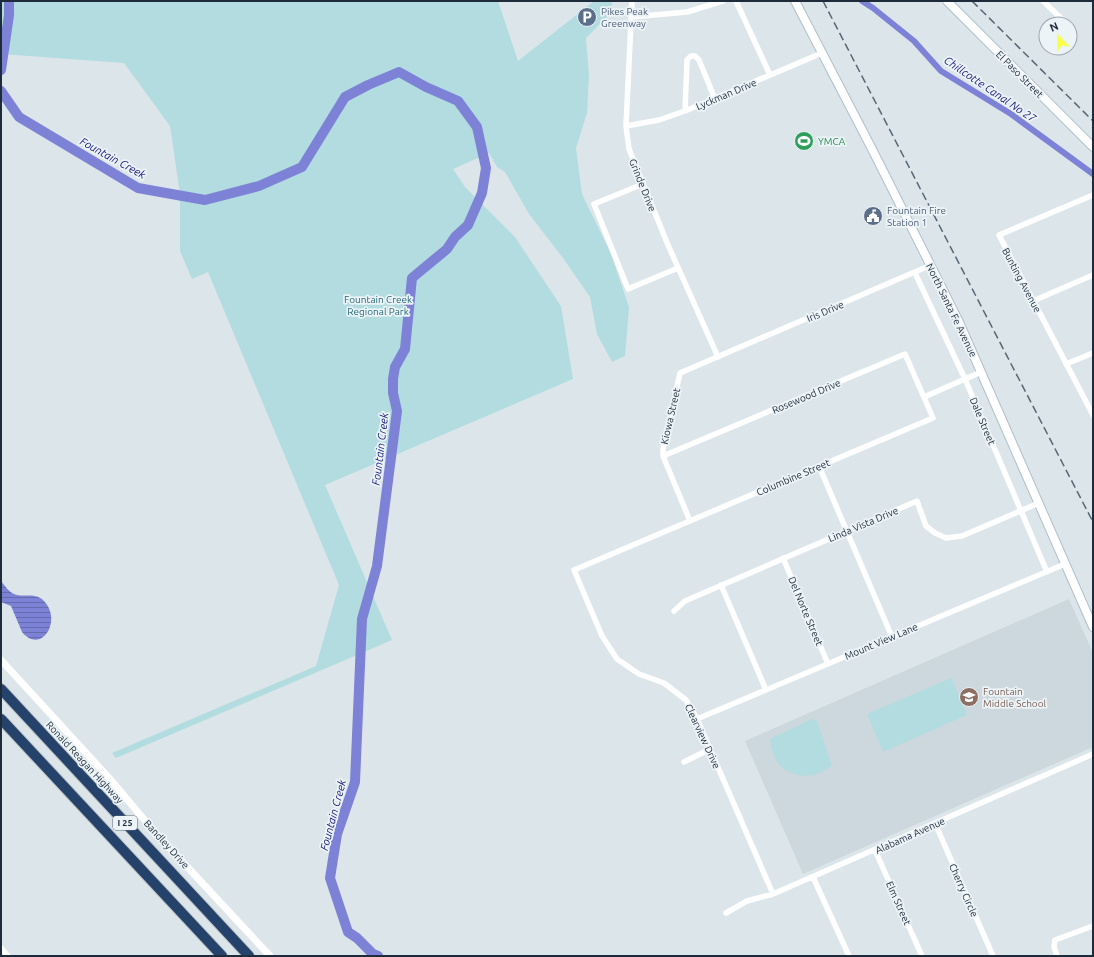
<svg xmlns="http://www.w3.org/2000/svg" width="1094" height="957" viewBox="0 0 1094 957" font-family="Ubuntu,sans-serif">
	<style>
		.built { fill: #cdd8de }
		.park { fill: #b2dcdf }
		.water { fill: url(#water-rules) }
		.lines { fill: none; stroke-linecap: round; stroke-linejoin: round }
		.canal { stroke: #7d82d7; stroke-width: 6 }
		.river { stroke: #7d82d7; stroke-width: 10 }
		.secondary-casing { stroke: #aebfcb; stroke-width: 10 }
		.motorway-casing { stroke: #bbbfc4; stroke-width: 12 }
		.minor { stroke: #fff; stroke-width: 5.5 }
		.tertiary { stroke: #fff; stroke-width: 7 }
		.secondary { stroke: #fff; stroke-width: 8 }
		.motorway { stroke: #25426a; stroke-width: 10 }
		.rail { stroke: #566677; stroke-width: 1.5; stroke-dasharray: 8 4; stroke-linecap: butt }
		.labels { text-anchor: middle; stroke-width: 3.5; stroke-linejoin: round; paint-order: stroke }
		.shield { fill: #edf4f7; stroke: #5b6773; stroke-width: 1 }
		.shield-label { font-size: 9px; font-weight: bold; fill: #1d2b3b }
		.service-label { font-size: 10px; fill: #4e5e75; stroke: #edf4f7; text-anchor: start }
		.street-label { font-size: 10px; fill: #1d2b3b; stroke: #edf4f7 }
		.leisure-label { font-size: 10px; fill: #27864d; stroke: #edf4f7; text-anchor: start }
		.park-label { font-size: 10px; fill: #236776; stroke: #edf4f7 }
		.education-label { font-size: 10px; fill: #785e54; stroke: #edf4f7; text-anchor: start }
		.water-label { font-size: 11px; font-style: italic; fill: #11167c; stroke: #edf4f7 }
	</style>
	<defs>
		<pattern id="water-rules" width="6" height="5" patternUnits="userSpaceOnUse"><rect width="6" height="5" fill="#7d82d7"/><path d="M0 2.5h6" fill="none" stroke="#666bb0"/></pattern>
	</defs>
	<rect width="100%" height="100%" fill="#dce6ea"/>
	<path class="built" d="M1069,599L1093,653V747L803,874L745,741Z"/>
	<path class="park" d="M1,1H498L518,61L594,1H611L614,10L586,38L589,76L587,113L576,148L582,194L611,254L629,307L625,356L612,362L597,334L590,297L563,258L529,214L505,172L497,167L489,153L453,169L465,187L515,237L561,306L573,379L325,485L392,640L116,758L112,753L316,666L339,585L208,272L192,279L180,251V194L170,126L124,63L1,54Z
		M951,678L967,715L883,752L867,714Z
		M812,719L817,721L832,765C816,780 788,780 776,760C772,753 771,746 770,739Z"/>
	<path class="water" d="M1,581C5,586 9,592 14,594C24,598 35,592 44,601C63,621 41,655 22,632L11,606L1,602Z"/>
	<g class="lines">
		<path class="canal" d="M862,1L873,8L914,41L941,71L1011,114L1093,174"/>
		<path class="river" d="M1,70L9,15V1
			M1,91L19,117L138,188L205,200L259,186L302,167L345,97L368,85L399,72L426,87L458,101L477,127L486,168L482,193L468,225L455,237L447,249L412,278L405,349L395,367L393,379V393L397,411L377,566L362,619L355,782L337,834L330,878L348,932L357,938L373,954L378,956"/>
		<defs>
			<path id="secondary" d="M795,1L872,149L959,322L1093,627
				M947,1L1093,147"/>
			<path id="motorway" d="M1,689L249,956
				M1,719L222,956"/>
		</defs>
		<use href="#secondary" class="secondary-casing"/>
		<use href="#motorway" class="motorway-casing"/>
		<path class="minor" d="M632,1L626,126L629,149L668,245L718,357
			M736,1L770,75
			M1043,1L1064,21
			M631,17L687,12L723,1
			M685,111L687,60L691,56H695L699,60L715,99
			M626,126L659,120L685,111L822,53
			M643,184L594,204L628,289L678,268
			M1093,195L999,235L1093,415
			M915,273L965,379L1047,572
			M1033,301L1093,275
			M1066,364L1093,353
			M924,397L981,372
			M663,456L905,354L933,418L574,570L602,636L617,659L639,674L664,683L686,700L697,719L773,894
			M819,466L892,637
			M690,521L663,456V449L680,373L931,265
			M783,558L828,664
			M721,585L766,690
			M674,611L685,601L917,501L926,526L935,533L946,538L962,536L1039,503
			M697,719L1065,564
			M684,762L710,749
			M935,823L993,956
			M875,850L922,956
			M813,877L849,956
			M726,913L747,901L773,894L1093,754
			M1,948L8,956
			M1057,956L1054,947L1055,940L1093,926"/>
		<path class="tertiary" d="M1,660L110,779L153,830L270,956"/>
		<use href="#secondary" class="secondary"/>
		<use href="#motorway" class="motorway"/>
		<path class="rail" d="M823,1L1093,522
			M972,1L1093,121"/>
	</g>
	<defs>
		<symbol id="parking-disc" viewBox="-11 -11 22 22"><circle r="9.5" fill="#5c6f8a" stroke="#edf4f7"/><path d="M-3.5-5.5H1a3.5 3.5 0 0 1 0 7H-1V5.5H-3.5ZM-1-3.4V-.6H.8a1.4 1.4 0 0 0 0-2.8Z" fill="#fff"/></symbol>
		<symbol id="stadium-disc" viewBox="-11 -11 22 22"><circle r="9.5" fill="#2e9e5b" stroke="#edf4f7"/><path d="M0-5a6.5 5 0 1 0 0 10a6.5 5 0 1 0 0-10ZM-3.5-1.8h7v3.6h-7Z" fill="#fff"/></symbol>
		<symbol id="civic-disc" viewBox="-11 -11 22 22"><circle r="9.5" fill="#5c6f8a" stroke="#edf4f7"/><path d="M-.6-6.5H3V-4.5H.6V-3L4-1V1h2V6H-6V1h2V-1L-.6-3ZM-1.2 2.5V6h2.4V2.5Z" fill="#fff"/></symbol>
		<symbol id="school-disc" viewBox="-11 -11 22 22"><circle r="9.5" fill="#8d6e63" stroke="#edf4f7"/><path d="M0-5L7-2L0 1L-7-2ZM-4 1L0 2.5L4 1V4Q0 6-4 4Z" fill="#fff"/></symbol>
	</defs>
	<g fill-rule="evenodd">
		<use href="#parking-disc" x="576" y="6" width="22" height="22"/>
		<use href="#stadium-disc" x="793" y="130" width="22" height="22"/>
		<use href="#civic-disc" x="862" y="205" width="22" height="22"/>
		<use href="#school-disc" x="958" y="686" width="22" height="22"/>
	</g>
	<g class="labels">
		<rect class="shield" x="113" y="816" width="24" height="14" rx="3"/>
		<g class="shield-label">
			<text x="125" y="826">I 25</text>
		</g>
		<g class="service-label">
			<text x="601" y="15">Pikes Peak<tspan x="601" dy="12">Greenway</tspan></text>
			<text x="887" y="214">Fountain Fire<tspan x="887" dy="12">Station 1</tspan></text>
		</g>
		<g class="street-label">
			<text transform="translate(1020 74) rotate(45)" y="4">El Paso Street</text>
			<text transform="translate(726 94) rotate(-23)" y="4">Lyckman Drive</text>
			<text transform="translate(643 185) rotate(68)" y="4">Grinde Drive</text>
			<text transform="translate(1022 280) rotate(62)" y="4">Bunting Avenue</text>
			<text transform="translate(952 310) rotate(64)" y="4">North Santa Fe Avenue</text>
			<text transform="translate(825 311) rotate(-23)" y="4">Iris Drive</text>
			<text transform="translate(806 396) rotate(-23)" y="4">Rosewood Drive</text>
			<text transform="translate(670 416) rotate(-77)" y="4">Kiowa Street</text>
			<text transform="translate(983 421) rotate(67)" y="4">Dale Street</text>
			<text transform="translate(793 477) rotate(-23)" y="4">Columbine Street</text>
			<text transform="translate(863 524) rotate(-23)" y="4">Linda Vista Drive</text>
			<text transform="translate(806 611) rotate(67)" y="4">Del Norte Street</text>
			<text transform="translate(881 641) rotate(-23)" y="4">Mount View Lane</text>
			<text transform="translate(703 736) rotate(65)" y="4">Clearview Drive</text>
			<text transform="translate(85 762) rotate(47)" y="4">Ronald Reagan Highway</text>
			<text transform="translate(910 835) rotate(-24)" y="4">Alabama Avenue</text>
			<text transform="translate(167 844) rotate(48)" y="4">Bandley Drive</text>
			<text transform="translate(964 890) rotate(66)" y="4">Cherry Circle</text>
			<text transform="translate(899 903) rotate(66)" y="4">Elm Street</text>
		</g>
		<g class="leisure-label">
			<text x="818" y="145">YMCA</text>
		</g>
		<g class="park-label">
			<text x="378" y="303">Fountain Creek<tspan x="378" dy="12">Regional Park</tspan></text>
		</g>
		<g class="education-label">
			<text x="983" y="695">Fountain<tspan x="983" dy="12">Middle School</tspan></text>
		</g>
		<g class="water-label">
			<text transform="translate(990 89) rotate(34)" y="4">Chillcotte Canal No 27</text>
			<text transform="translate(113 158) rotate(29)" y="4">Fountain Creek</text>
			<text transform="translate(380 449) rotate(-83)" y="4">Fountain Creek</text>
			<text transform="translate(333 815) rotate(-75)" y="4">Fountain Creek</text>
		</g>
	</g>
	<rect width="1094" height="957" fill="none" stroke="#1d2b3b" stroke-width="4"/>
	<g transform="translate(1058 36) rotate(337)"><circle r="19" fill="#edf4f7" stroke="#9aa4ac"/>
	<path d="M0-3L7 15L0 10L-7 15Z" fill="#f9ff46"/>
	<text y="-6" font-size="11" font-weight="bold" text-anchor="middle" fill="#1d2b3b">N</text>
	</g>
</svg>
